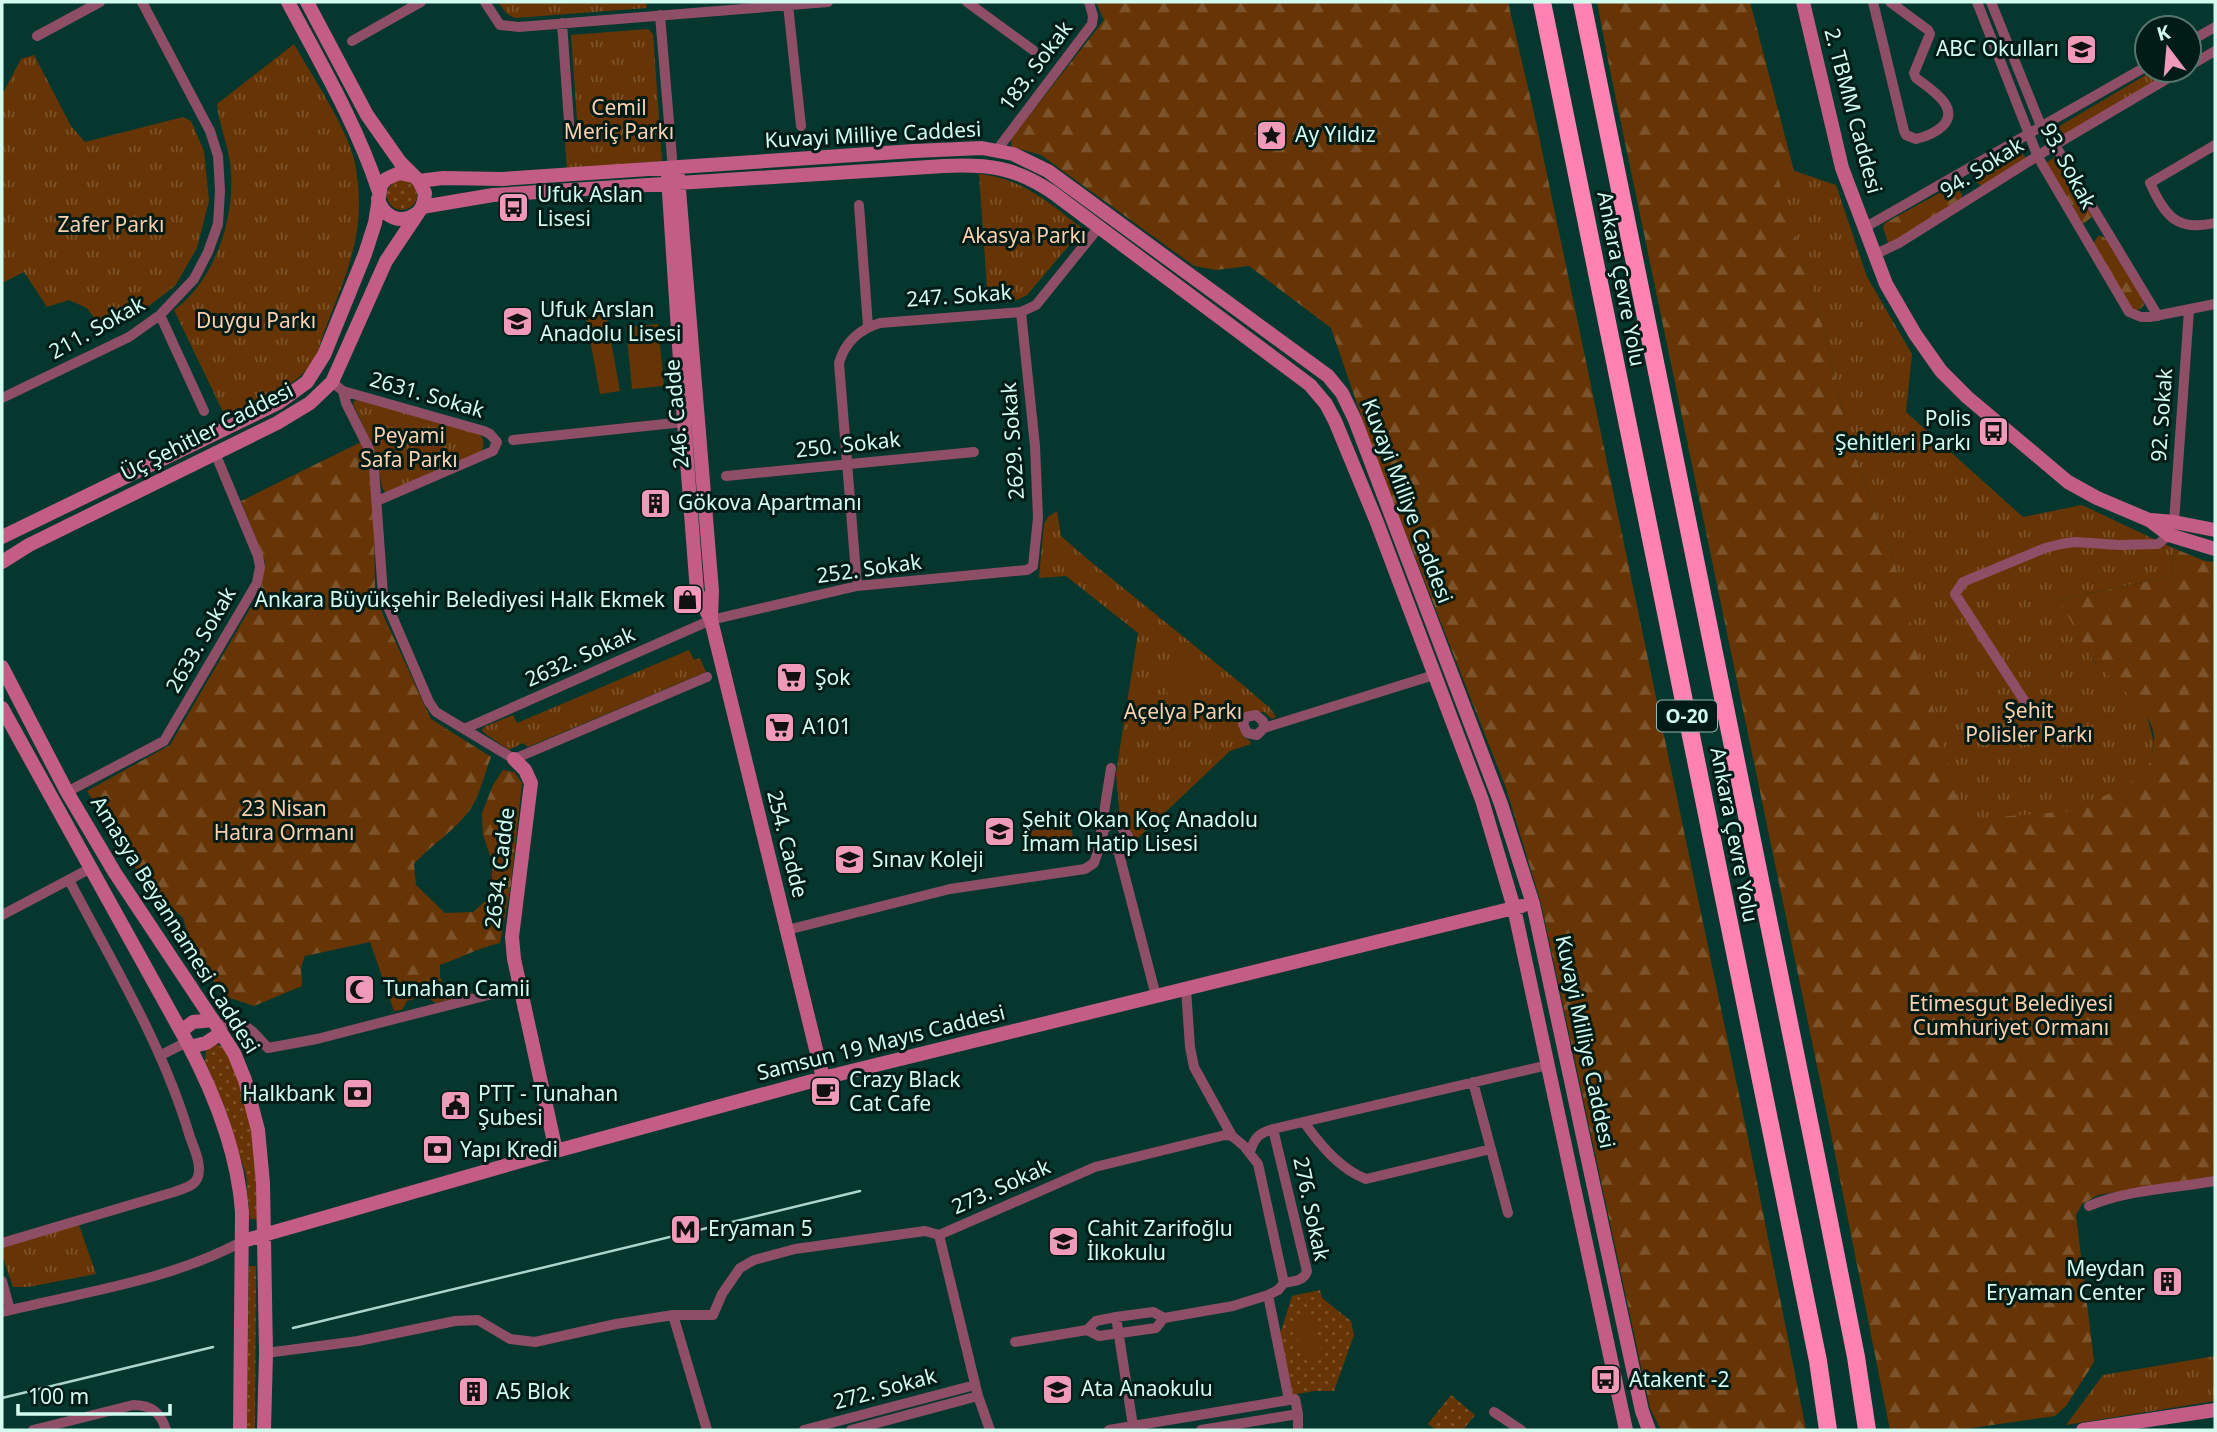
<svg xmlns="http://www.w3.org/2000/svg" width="2217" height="1432" viewBox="0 0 2217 1432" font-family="'Noto Sans',sans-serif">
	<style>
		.grass { fill: url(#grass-dots) }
		.forest { fill: url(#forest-firs) }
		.park { fill: url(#park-tufts) }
		.pitch { fill: #673505 }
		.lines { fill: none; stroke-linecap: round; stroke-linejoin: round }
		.street { stroke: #8e4e66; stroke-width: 10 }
		.secondary { stroke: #c35d85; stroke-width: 14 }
		.highway { stroke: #ff82b2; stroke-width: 18 }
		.rail { stroke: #acd6cc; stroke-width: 2.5 }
		.labels { text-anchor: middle; stroke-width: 6; stroke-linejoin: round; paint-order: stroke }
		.shield { fill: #011c16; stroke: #94b9af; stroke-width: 2 }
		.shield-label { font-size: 19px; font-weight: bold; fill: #d3fcf1 }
		.poi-label { font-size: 21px; fill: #d3fcf1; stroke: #011c16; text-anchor: start }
		.street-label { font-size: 21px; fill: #d3fcf1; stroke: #011c16 }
		.park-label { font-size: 21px; fill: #fed0af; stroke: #011c16 }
	</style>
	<defs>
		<pattern id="grass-dots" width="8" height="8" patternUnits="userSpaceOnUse" patternTransform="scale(1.75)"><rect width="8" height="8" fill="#673505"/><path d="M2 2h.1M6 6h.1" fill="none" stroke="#7c532a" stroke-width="1.8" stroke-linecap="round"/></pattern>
		<pattern id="forest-firs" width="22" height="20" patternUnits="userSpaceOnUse" patternTransform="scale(1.75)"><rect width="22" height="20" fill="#673505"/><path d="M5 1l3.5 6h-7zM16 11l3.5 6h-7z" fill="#7c532a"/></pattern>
		<pattern id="park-tufts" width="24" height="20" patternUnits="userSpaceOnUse" patternTransform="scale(1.75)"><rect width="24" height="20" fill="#673505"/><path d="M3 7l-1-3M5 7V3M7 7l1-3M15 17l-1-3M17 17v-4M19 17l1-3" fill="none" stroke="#7c532a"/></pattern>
	</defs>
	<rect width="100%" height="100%" fill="#05372e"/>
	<path class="grass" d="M387 195a15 15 0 1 1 30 0a15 15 0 1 1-30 0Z
		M216,1044C229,1048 232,1062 236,1074C255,1121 257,1169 257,1219H250L246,1175L226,1111L205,1061L206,1050Z
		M249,1266H256L255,1430H247Z
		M1320,1290L1322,1298L1351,1321L1354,1335L1334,1391H1314L1292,1395L1280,1334L1292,1296Z
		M1451,1395L1475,1415L1463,1430H1436L1428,1424Z"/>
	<path class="forest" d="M1096,2H1508L1536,122L1753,1162L1806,1430H1661L1650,1408L1541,903L1506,788L1373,450L1331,328L1249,266L1216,270L1194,266L1041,155L1012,147L1011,139L1104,20Z
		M1597,2H1750L1794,171L1775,165L1824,331L1850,442L1895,565L2147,767C2174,714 2119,696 2094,661C2080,643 2070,620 2059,600L2171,576L2173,548L2205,561L2215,562V1176L2098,1195L2082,1204L2076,1215L2094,1361L2091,1367L2066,1406L2055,1416L1958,1430H1890L1826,1109L1611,75Z
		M2018,148L2026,158L1982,186L1976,182L1973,174L1975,171Z
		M2055,157L2093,216L2083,224L2046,163Z
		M1954,185L1962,194V198L1897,240L1888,243L1883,227L1885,223Z
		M2098,236H2102L2106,239L2142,298L2144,305L2140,309L2133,311L2093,244Z
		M361,442L373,484L375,581V593L380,608L431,719L491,757C485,772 481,791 473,805C459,828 432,844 414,864L416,885L445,913L473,912L492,895V861L483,835L482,813L493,785L503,770L514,772L522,783L511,884L500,943C479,948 460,958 440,965V977L450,995L470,991L473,995L435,1003L426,996L407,1001L402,1010L394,1011L370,942L305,956L301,967L302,986L254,1006L224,996L194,954L183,918L141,877L87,791L170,745L261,590L265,562L241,501Z"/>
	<path class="park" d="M498,2H646L647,8L515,18L507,14Z
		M648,29L653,34L662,161L567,169L565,143L578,133L571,35Z
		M294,44C312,76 348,129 355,163C367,227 350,266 327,324C322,336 319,353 311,364C293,389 253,406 226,418L174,310C217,279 237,213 230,162C227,142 219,124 217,104Z
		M34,55L71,126L85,142L183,117L191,121L204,151L209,201L197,248L175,286L133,318L104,332L87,308L69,300L47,307L24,272L2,283V95L21,59Z
		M2154,70H2178L2064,135L2058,127Z
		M1774,164L1836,185L1867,277L1912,354L1906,412L2023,517L2082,505L2173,548L2171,576L2059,600L2094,662L2146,712L2154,743L2151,760L2147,767L2126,786L2071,811L1963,820L1895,565L1850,442L1824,331Z
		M979,174C1023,178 1050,204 1083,229L1027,295L1012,302L988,303Z
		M357,400L480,434C484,440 485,445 481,452L391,493L385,492L382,487L376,453L353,404L354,401Z
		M1057,511L1061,536L1085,557L1243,685L1271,709L1276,717L1272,719L1264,712H1250L1239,722L1243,737L1249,740L1251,744L1230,751L1136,840L1132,841L1127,828L1120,820L1116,773L1138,633L1066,576L1040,578L1039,577L1044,524L1048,517Z
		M689,650L694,660L700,658L706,672L528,747L523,743L509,750L483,732L482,729L486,726L513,715L517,723Z
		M78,1222L96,1274L28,1287H13L2,1255V1247Z
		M2215,1356V1401L2066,1425L2103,1375Z"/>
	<path class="pitch" d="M606,313L620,391L600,394L586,317Z
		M658,324L664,386L632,389L626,327Z
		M1191,669L1196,711L1170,713L1165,672Z
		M1071,824L1074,845L1033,852L1029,831Z
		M1314,1315L1322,1355L1302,1359L1293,1319Z"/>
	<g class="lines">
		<path class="street" d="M485,2L500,25L519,27L828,2
			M967,2L1033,50
			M1873,2L1904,131L1906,135L1916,139C1933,135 1960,122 1943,101C1936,92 1925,85 1916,78L1914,73L1930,34L1928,30L1890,2
			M1977,2L2038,157L2129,312L2141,317H2150L2215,304
			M1991,2L2041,126L2055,145L2158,316
			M788,5L801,126
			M660,15L672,158
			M562,23L570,136
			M37,36L100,2
			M352,41L421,2
			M2189,42L2215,27
			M2189,66L2215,51
			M2215,145L2150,183C2165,215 2176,232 2215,223
			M997,150L1092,24L1093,16L1089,2
			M859,205L868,326
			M1864,228L2147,66
			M1874,255L1899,243L2055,145L2182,70
			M160,315L204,411
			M332,382L343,391L346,403L369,449L374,468L383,595L429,702L436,712L514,759L707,677
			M343,391L484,431L490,434L497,442L493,451L377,501
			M2,398L129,337L160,315L194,279L208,252L218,224L220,191L218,156L210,131L142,2
			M513,440L684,422
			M726,476L974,452
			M2174,522L2189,310
			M857,586L839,363C845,342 860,329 880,323L1021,312L1036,305L1099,227
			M2027,705L1955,594L1963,582L2045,548L2061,544L2075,542L2119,545L2158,544L2169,535
			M1264,728L1263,721L1256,715L1246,717L1243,724L1247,733L1257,735L1264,728L1434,675
			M464,729L711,620L857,586L1027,570L1033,566L1038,518L1035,446L1021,312
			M67,792L164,741L257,583L260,567L258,556L215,453
			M1118,850L1107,848L1101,842L1104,829L1111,824L1120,825L1128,836L1126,844L1118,850L1156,996
			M2,915L91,868
			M787,930L950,889L1085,869L1094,863L1098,851L1111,768
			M216,1025C248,1021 247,1026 268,1048L317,1039L519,987
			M161,1055L187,1042
			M1473,1082L1508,1213
			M1304,1122C1320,1145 1340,1169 1366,1179L1491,1149
			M1273,1129L1307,1271C1304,1281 1294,1281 1284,1283
			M1250,1152C1254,1138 1259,1133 1273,1129L1548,1065
			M2089,1206C2125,1190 2175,1188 2215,1181
			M2,1243L174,1192C182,1189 193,1187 197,1179C203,1167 194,1148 190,1137C163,1045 113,964 69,880
			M2,1281L10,1310
			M1268,1295L1289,1400
			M2,1312C83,1292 169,1281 243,1241
			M673,1315L707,1430
			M1116,1317L1133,1426
			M1164,1318L1156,1328L1099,1336L1087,1330L1096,1321L1116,1317L1153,1312L1164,1318L1233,1306L1268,1295L1278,1290L1284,1283L1258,1164L1244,1146L1232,1136L1194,1067L1190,1047L1186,989
			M1015,1342L1087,1330
			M266,1353L358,1341L455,1321L478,1320L510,1339L535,1342L616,1324L673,1315H713L722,1294L740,1268L754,1260L795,1249L925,1231L939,1235
			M1494,1412L1521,1430
			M33,1430L133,1405C152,1405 161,1413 166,1430
			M804,1430L975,1385
			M851,1430L978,1396
			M990,1430L978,1396L939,1235L1095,1167L1225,1135L1232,1136
			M1109,1430L1295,1399L1298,1414V1430
			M1201,1430L1298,1414"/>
		<path class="secondary" d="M288,2C321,64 357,125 379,192
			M1803,2L1842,168L1886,284L1915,334L1941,371L1967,397L2068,482L2097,498L2149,520L2169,535L2215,549
			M668,177L684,422L697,592L711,620L823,1078
			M678,177L712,591L711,617
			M419,181L443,178L502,179L914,151L982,148L1013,154L1048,171L1328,376L1342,393L1355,420L1501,804L1533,904L1642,1411L1649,1430
			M378,199C384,218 401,225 417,213
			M422,207L493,195L944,166C988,164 1015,167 1052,192L1310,385L1326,404L1335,421L1376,520L1482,800L1514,908L1528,973L1626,1430
			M2151,520L2174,522L2215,530
			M2,537L278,403L307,382L324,355L365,254L375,223L381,185L386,179L399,173L413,176
			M2,562L29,545L277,423L310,403L332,382L386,261L422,207L424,201L425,193L419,181L400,162L367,115L307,2
			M2,667L67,792L115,873L216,1025L234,1053L245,1080L258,1130L263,1183L266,1353L264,1430
			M2,708L187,1042C215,1095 238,1152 242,1212L240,1430
			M514,759L525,770L531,783L512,937L514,959L556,1151
			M181,1031L193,1022L213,1020
			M190,1047L206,1043L221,1033
			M243,1241L556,1151L823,1078L1522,906
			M2083,1430L2215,1410"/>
		<path class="highway" d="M1542,2L1818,1361L1828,1430
			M1582,2L1816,1156L1856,1357L1867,1430"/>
		<path class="rail" d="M293,1328L860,1191
			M2,1398L213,1347"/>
	</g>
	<defs>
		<symbol id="school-square" viewBox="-11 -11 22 22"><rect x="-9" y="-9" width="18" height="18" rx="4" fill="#ef9ab8" stroke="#011c16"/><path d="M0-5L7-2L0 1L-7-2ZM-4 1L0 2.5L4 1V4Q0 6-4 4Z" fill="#111"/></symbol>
		<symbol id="sight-square" viewBox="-11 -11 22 22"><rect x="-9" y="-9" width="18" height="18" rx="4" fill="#ef9ab8" stroke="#011c16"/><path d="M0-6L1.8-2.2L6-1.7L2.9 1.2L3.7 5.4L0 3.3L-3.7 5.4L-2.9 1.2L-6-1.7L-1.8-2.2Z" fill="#111"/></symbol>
		<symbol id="bus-square" viewBox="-11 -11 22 22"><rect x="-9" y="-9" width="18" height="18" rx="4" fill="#ef9ab8" stroke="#011c16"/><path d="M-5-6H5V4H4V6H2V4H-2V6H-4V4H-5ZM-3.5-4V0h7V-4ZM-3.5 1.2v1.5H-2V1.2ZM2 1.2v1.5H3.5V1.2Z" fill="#111"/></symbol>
		<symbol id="building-square" viewBox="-11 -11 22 22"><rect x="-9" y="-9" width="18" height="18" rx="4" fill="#ef9ab8" stroke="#011c16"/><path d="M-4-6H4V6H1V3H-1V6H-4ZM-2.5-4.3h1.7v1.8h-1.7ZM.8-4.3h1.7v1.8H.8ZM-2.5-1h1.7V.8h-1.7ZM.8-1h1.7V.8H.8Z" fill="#111"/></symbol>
		<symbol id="shop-square" viewBox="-11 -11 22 22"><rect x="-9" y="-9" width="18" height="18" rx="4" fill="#ef9ab8" stroke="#011c16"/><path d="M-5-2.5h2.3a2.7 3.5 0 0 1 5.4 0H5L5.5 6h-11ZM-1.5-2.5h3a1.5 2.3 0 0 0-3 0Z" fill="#111"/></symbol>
		<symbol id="supermarket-square" viewBox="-11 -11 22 22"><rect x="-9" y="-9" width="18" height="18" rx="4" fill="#ef9ab8" stroke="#011c16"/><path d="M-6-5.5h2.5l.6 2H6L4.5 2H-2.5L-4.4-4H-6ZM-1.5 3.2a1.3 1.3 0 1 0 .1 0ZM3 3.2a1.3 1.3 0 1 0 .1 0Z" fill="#111"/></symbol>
		<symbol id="mosque-square" viewBox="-11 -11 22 22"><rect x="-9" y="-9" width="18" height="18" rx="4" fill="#ef9ab8" stroke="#011c16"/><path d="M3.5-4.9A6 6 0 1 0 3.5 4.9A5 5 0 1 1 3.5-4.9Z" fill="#111"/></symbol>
		<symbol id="cafe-square" viewBox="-11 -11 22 22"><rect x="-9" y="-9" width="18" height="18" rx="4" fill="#ef9ab8" stroke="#011c16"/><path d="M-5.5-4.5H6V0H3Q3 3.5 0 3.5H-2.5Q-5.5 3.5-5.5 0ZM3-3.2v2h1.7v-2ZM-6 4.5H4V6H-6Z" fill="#111"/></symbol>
		<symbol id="bank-square" viewBox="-11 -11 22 22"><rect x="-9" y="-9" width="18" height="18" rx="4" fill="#ef9ab8" stroke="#011c16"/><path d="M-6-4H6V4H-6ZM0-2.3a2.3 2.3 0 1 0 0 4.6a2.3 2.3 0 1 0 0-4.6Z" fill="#111"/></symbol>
		<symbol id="civic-square" viewBox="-11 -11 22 22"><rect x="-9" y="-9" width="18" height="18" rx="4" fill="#ef9ab8" stroke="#011c16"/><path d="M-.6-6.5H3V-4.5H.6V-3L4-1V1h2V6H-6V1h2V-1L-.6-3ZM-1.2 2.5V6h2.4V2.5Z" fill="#111"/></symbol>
		<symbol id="metro-square" viewBox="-11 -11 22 22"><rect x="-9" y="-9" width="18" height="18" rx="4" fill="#ef9ab8" stroke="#011c16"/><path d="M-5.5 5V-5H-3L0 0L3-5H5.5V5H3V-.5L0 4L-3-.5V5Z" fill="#111"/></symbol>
	</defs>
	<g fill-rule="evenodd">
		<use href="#school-square" x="2064" y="32" width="35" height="35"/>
		<use href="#sight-square" x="1254" y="118" width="35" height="35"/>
		<use href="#bus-square" x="496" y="190" width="35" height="35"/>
		<use href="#school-square" x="500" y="304" width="35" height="35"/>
		<use href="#bus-square" x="1976" y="414" width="35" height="35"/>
		<use href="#building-square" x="638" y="486" width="35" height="35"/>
		<use href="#shop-square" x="670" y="582" width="35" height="35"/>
		<use href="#supermarket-square" x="774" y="660" width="35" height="35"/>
		<use href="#supermarket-square" x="762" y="710" width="35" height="35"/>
		<use href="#school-square" x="982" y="814" width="35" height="35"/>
		<use href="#school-square" x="832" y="842" width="35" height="35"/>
		<use href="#mosque-square" x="342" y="972" width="35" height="35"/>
		<use href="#cafe-square" x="808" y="1074" width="35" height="35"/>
		<use href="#bank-square" x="340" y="1076" width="35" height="35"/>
		<use href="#civic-square" x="438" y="1088" width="35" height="35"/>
		<use href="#bank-square" x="420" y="1132" width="35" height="35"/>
		<use href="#metro-square" x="668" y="1212" width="35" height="35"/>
		<use href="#school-square" x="1046" y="1224" width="35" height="35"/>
		<use href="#building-square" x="2150" y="1264" width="35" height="35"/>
		<use href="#bus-square" x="1588" y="1362" width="35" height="35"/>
		<use href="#school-square" x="1040" y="1372" width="35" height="35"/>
		<use href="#building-square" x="456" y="1374" width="35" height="35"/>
	</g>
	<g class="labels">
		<rect class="shield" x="1657" y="700.5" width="60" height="31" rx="5"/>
		<g class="shield-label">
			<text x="1687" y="723">O-20</text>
		</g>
		<g class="poi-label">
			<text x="2059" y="56" text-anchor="end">ABC Okulları</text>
			<text x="1295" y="142">Ay Yıldız</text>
			<text x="537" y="202">Ufuk Aslan<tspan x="537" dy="24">Lisesi</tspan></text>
			<text x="540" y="317">Ufuk Arslan<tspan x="540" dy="24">Anadolu Lisesi</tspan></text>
			<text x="1971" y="426" text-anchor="end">Polis<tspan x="1971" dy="24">Şehitleri Parkı</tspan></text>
			<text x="678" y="510">Gökova Apartmanı</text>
			<text x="665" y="607" text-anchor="end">Ankara Büyükşehir Belediyesi Halk Ekmek</text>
			<text x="815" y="685">Şok</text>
			<text x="802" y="734">A101</text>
			<text x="1022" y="827">Şehit Okan Koç Anadolu<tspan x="1022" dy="24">İmam Hatip Lisesi</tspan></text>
			<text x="872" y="867">Sınav Koleji</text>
			<text x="383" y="996">Tunahan Camii</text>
			<text x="849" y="1087">Crazy Black<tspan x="849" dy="24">Cat Cafe</tspan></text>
			<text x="335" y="1101" text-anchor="end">Halkbank</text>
			<text x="478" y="1101">PTT - Tunahan<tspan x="478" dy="24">Şubesi</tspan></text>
			<text x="460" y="1157">Yapı Kredi</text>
			<text x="708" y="1236">Eryaman 5</text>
			<text x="1087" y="1236">Cahit Zarifoğlu<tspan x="1087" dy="24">İlkokulu</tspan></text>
			<text x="2145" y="1276" text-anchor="end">Meydan<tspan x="2145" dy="24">Eryaman Center</tspan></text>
			<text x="1629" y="1387">Atakent -2</text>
			<text x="1081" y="1396">Ata Anaokulu</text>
			<text x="496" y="1399">A5 Blok</text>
		</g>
		<g class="street-label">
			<text transform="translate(1036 66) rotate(-53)" y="7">183. Sokak</text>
			<text transform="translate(1853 111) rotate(75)" y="7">2. TBMM Caddesi</text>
			<text transform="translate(873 135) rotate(-3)" y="7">Kuvayi Milliye Caddesi</text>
			<text transform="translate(2068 166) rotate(62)" y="7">93. Sokak</text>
			<text transform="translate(1982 168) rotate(-32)" y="7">94. Sokak</text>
			<text transform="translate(1621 279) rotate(79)" y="7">Ankara Çevre Yolu</text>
			<text transform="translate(959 296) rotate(-4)" y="7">247. Sokak</text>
			<text transform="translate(97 328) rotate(-29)" y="7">211. Sokak</text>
			<text transform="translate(427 395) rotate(16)" y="7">2631. Sokak</text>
			<text transform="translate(677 414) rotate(-95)" y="7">246. Cadde</text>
			<text transform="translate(2162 415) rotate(-86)" y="7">92. Sokak</text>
			<text transform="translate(207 432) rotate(-27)" y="7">Üç Şehitler Caddesi</text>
			<text transform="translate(1013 441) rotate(-94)" y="7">2629. Sokak</text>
			<text transform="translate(848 445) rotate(-6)" y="7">250. Sokak</text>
			<text transform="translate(1407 501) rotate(69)" y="7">Kuvayi Milliye Caddesi</text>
			<text transform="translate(869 569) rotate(-8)" y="7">252. Sokak</text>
			<text transform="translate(201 640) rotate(-60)" y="7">2633. Sokak</text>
			<text transform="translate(580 657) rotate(-24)" y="7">2632. Sokak</text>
			<text transform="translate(1734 835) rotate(79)" y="7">Ankara Çevre Yolu</text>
			<text transform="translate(787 844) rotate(76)" y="7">254. Cadde</text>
			<text transform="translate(500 868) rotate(-83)" y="7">2634. Cadde</text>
			<text transform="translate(175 925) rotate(58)" y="7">Amasya Beyannamesi Caddesi</text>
			<text transform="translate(1585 1042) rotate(78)" y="7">Kuvayi Milliye Caddesi</text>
			<text transform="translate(881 1043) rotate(-14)" y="7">Samsun 19 Mayıs Caddesi</text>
			<text transform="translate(1001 1187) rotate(-24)" y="7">273. Sokak</text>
			<text transform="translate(1311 1209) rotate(78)" y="7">276. Sokak</text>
			<text transform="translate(885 1389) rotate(-15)" y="7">272. Sokak</text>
		</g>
		<g class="park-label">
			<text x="619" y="115">Cemil<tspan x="619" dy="24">Meriç Parkı</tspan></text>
			<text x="111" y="232">Zafer Parkı</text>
			<text x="1024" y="243">Akasya Parkı</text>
			<text x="256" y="328">Duygu Parkı</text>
			<text x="409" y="443">Peyami<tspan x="409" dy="24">Safa Parkı</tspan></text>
			<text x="2029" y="718">Şehit<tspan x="2029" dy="24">Polisler Parkı</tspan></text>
			<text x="1183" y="719">Açelya Parkı</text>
			<text x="284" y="816">23 Nisan<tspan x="284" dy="24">Hatıra Ormanı</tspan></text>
			<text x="2011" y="1011">Etimesgut Belediyesi<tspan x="2011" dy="24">Cumhuriyet Ormanı</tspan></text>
		</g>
	</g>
	<rect width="2217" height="1432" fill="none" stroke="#d3fcf1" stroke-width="7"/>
	<g transform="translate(2168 49) rotate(344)"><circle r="33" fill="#011c16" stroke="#55766e" stroke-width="2"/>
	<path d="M0-5L12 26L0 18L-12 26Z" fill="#ef9ab8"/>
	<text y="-10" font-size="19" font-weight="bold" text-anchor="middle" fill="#d3fcf1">K</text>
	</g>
	<path d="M18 1404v10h152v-10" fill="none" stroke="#d3fcf1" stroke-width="3.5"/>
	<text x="28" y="1404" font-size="21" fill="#d3fcf1" stroke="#011c16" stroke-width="5" paint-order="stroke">100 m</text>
</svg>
